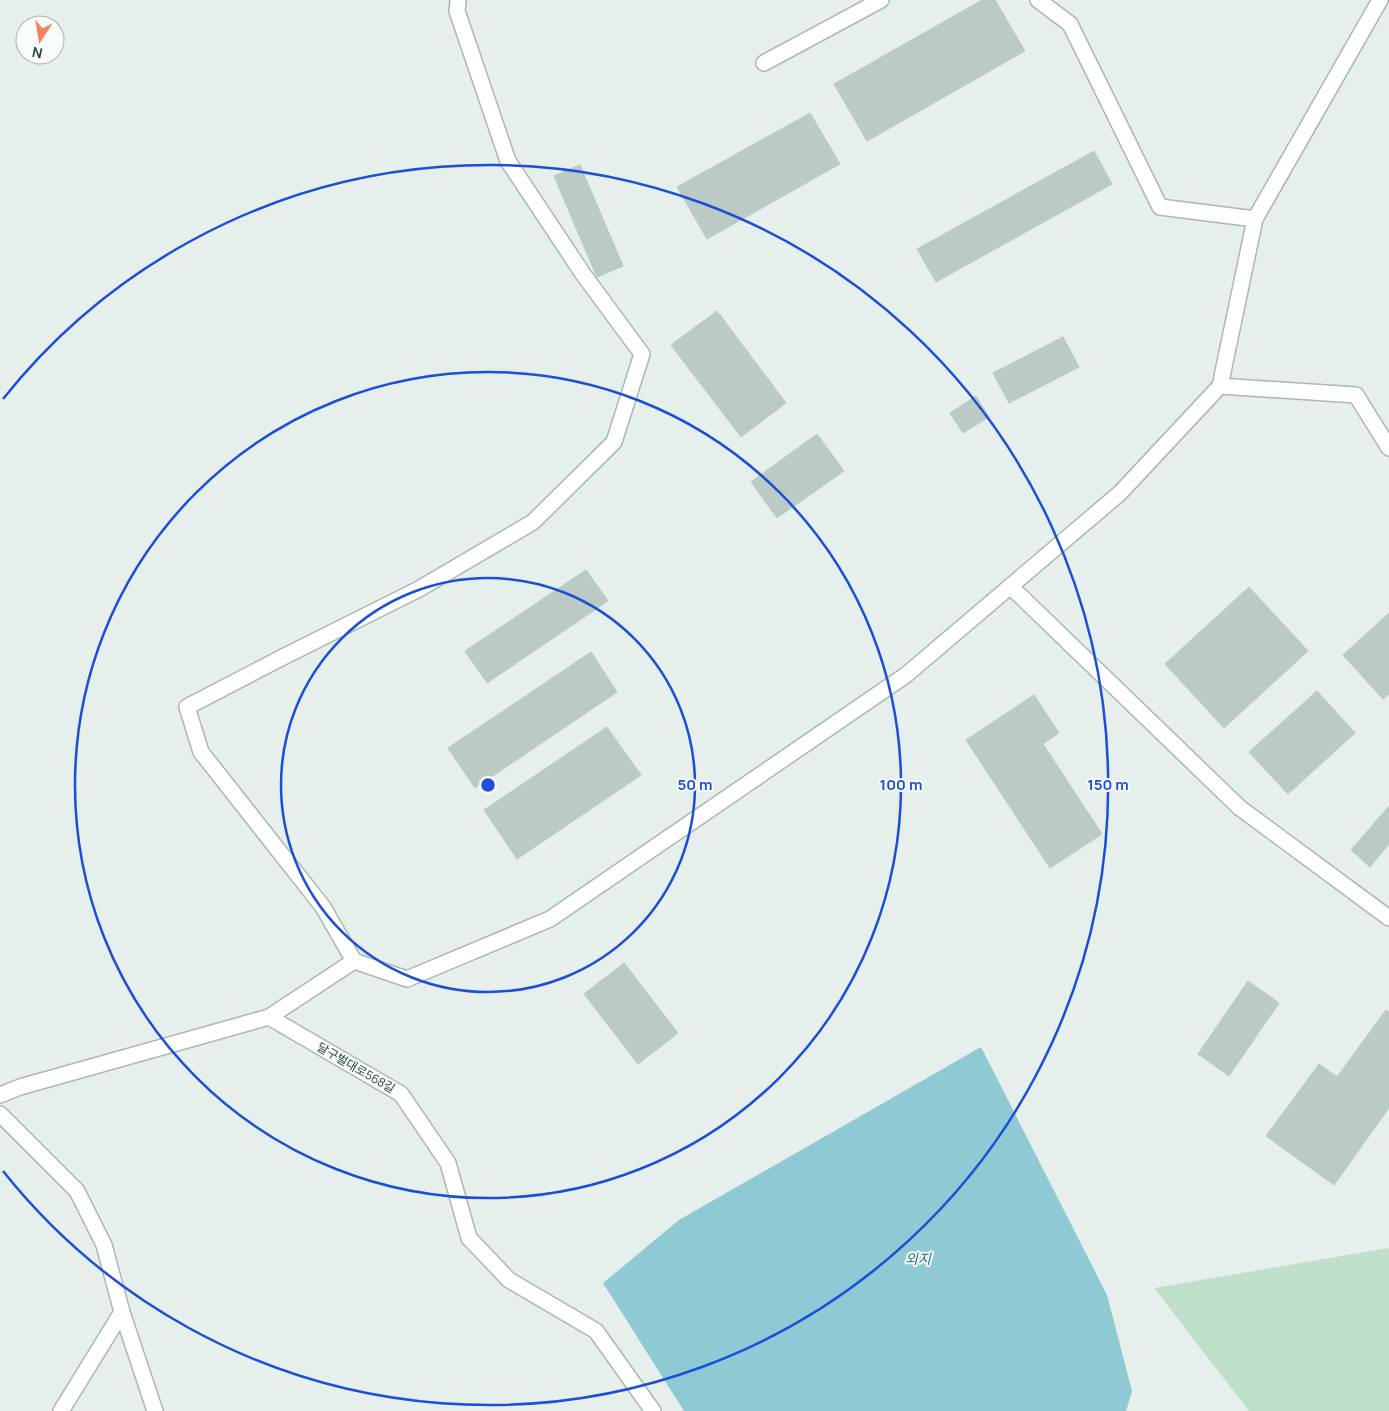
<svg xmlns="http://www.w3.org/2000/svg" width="1389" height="1411" viewBox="0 0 1389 1411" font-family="Manrope,'Noto Sans KR',sans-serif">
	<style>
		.green { fill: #bfe0c8 }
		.water { fill: #8ec9d4 }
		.building { fill: #bbcac4; stroke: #b8c9c2 }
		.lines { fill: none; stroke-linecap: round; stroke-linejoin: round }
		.minor-casing { stroke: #a8b8b2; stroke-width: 18 }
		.minor { stroke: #fff; stroke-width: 15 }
		.ring { fill: none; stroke: #1d4ed8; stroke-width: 2.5 }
		.labels { text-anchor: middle; stroke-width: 4; stroke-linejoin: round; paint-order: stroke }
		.street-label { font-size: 12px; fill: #24423a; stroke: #f7fbf9 }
		.water-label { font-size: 14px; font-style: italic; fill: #1c6f80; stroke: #f7fbf9 }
		.centre { fill: #1d4ed8; stroke: #f7fbf9; stroke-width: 2.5 }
		.ring-label { font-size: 15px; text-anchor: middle; font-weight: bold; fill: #1d4ed8; stroke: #f7fbf9; stroke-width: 4; stroke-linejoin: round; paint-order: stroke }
	</style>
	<rect width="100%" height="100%" fill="#e6efeb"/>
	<path class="green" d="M1389,1248V1411H1249L1154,1288Z"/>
	<path class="water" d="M981,1047L1107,1295L1132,1391L1126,1411H684L603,1283L679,1220Z"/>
	<path class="building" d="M982,0H995L1025,51L867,141L834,84Z
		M810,113L840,164L707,239L677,187Z
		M1094,151L1112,184L936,282L917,249Z
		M580,165L623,266L597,277L554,176Z
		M717,311L786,403L741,437L671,345Z
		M1063,337L1079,367L1009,403L993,373Z
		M976,396L989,417L963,433L950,413Z
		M817,434L844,471L777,518L751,482Z
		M586,570L608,601L487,683L465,651Z
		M1249,587L1308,651L1224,728L1165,664Z
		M1389,613V694L1383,699L1343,655Z
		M591,652L617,692L475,788L448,748Z
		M1317,691L1355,733L1288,794L1249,752Z
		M1034,695L1059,733L1043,744L1102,834L1050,868L966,740Z
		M607,727L641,775L517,859L484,810Z
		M1389,806V844L1370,867L1351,850Z
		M624,963L678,1033L638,1064L584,994Z
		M1248,981L1279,1003L1229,1076L1198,1054Z
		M1386,1010L1389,1012V1108L1386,1112L1337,1077Z
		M1319,1064L1386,1112L1334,1185L1266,1136Z"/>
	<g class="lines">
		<defs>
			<path id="minor" d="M1038,0L1070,24L1160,207L1255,219
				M764,63L881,0
				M1220,386L1356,395L1389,448
				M1010,586L1240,808L1389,918
				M354,961L323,907L201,752L187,707L283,657L419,589L533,522L614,442L642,354L583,274L508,161L457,11L458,0
				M269,1017L401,1094L448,1163L469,1238L509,1280L596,1331L653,1411
				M0,1095L20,1087L269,1017L354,961L407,979L550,919L906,675L1120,493L1220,386L1255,219L1380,0
				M0,1114L77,1191L104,1245L122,1312L155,1411
				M61,1411L122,1312"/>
		</defs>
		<use href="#minor" class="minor-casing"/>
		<use href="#minor" class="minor"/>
	</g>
	<g class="ring">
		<circle cx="488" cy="785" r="207"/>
		<circle cx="488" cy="785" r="413"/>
		<path d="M3 399A620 620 0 1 1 3 1171"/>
	</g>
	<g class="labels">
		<g class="street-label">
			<text transform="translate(356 1068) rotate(30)" y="4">달구벌대로568길</text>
		</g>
		<g class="water-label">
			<text x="918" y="1264">외지</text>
		</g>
	</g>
	<circle cx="488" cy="785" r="8" class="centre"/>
	<g class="ring-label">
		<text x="695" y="790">50 m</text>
		<text x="901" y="790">100 m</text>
		<text x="1108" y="790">150 m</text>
	</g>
	<g transform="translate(40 40) rotate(192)"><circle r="24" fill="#f7fbf9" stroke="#a3b1ad"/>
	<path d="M0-4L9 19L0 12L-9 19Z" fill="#f4845f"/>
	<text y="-8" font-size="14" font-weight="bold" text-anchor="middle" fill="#24423a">N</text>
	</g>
</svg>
